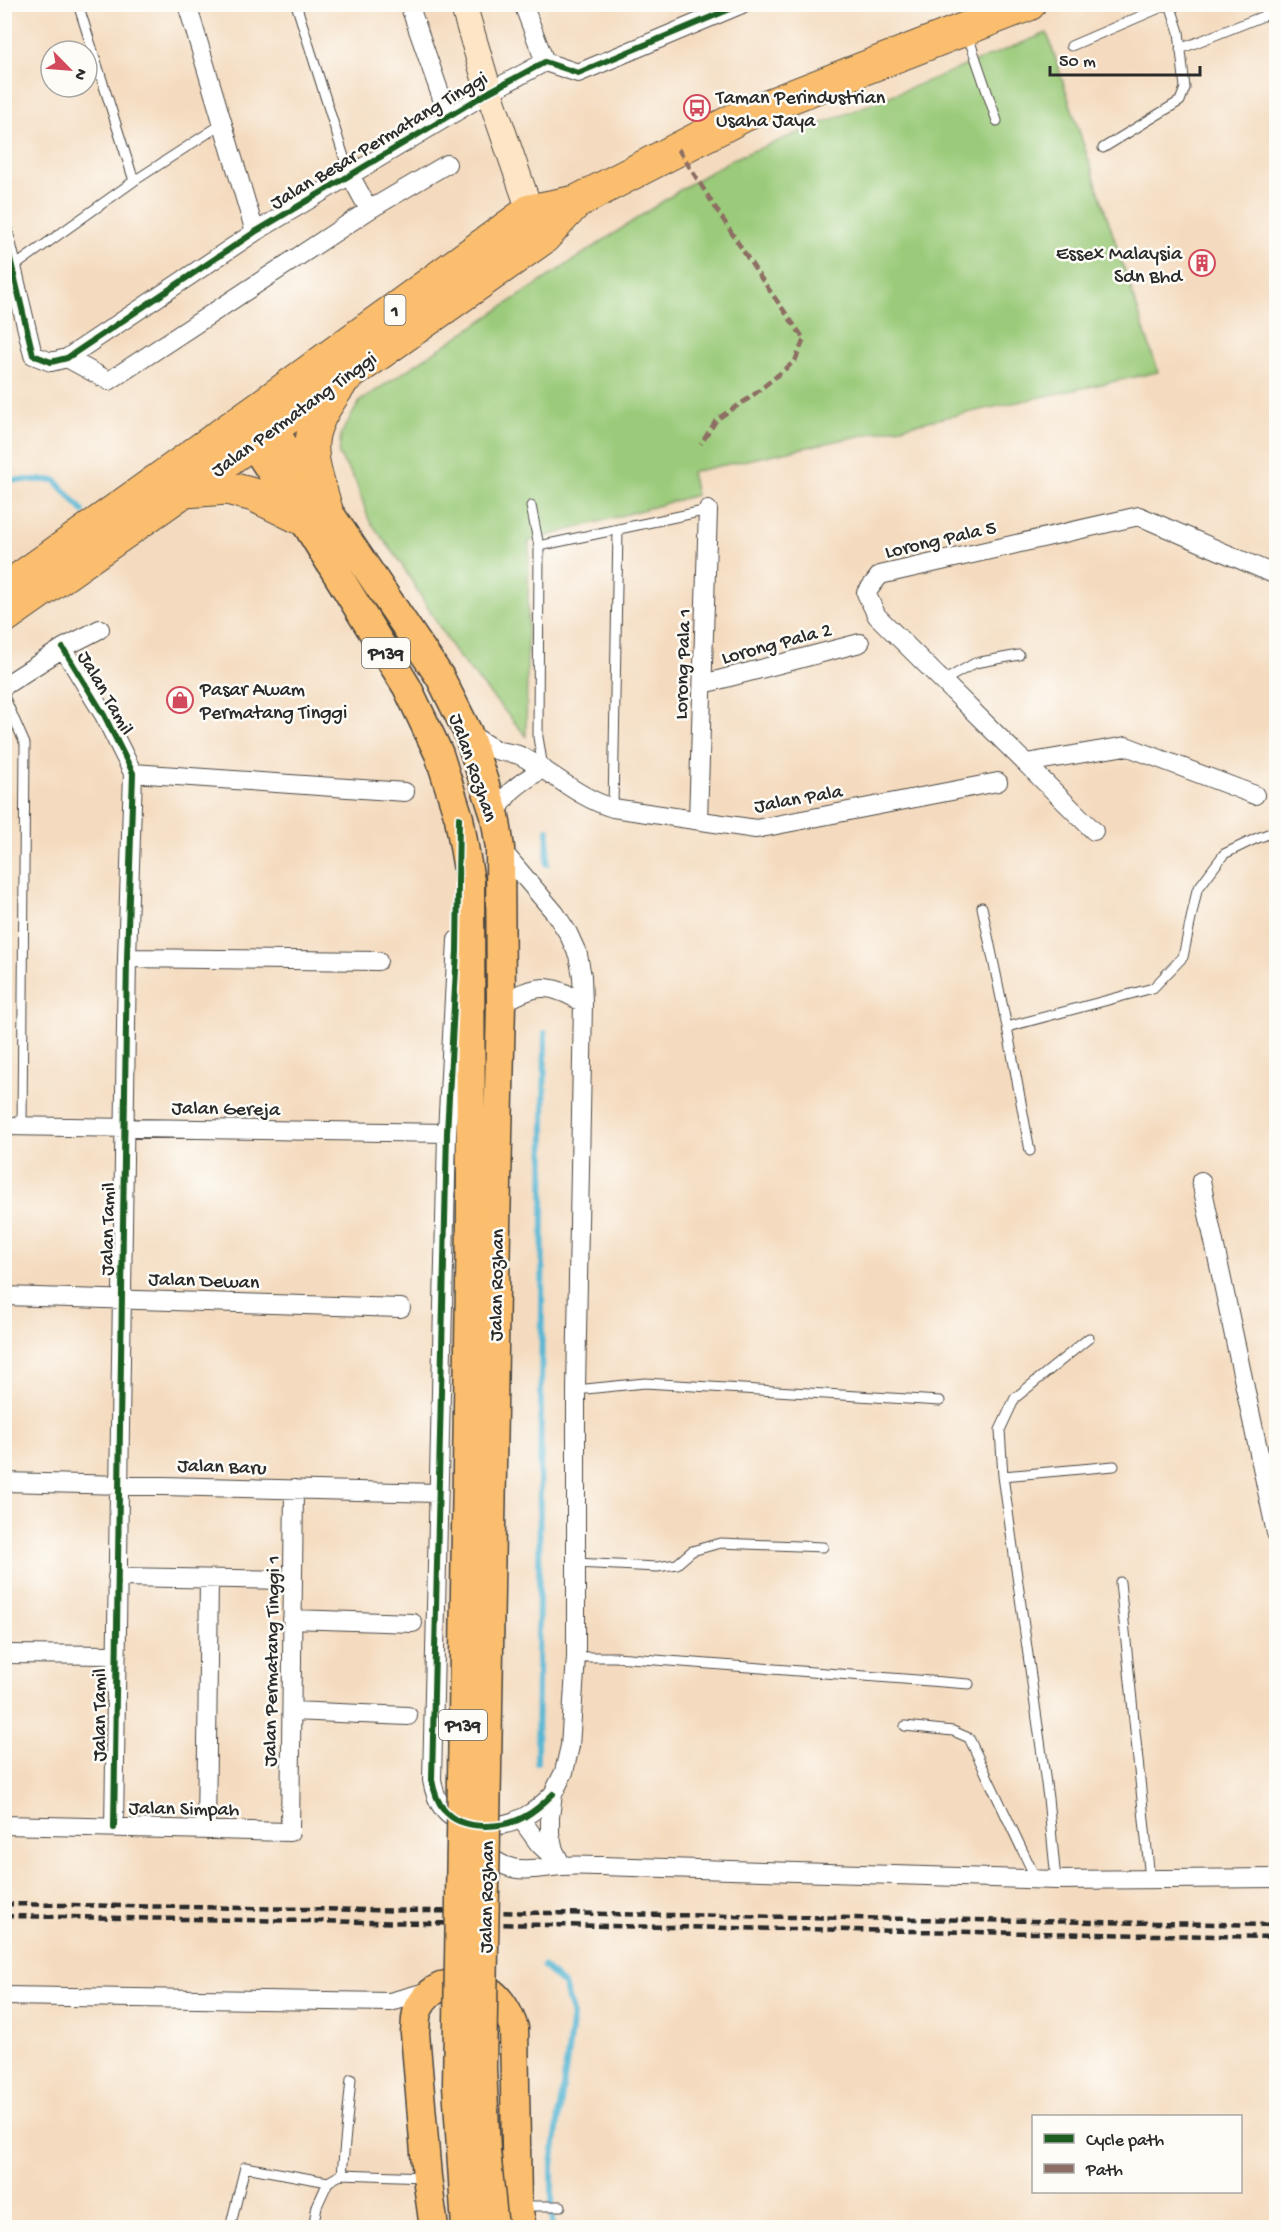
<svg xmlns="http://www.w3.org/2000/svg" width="1281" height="2232" viewBox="0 0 1281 2232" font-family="'Gochi Hand',sans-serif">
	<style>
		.green { fill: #9bcb7a; stroke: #637b52; stroke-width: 1.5 }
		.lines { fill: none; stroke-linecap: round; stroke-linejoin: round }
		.stream { stroke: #55b6d3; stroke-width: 6 }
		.lane-casing { stroke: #494541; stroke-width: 11 }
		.street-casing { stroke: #494541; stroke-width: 20 }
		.secondary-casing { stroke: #494541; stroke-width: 28 }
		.primary-casing { stroke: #494541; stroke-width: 31 }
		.highway-casing { stroke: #494541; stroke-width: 35 }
		.lane { stroke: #fff; stroke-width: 9 }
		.street { stroke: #fff; stroke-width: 18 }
		.secondary { stroke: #fde5c5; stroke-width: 26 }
		.primary { stroke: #fabe6e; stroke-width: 28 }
		.highway { stroke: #fabe6e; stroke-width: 33 }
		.rail { stroke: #2b2b2b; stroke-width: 4.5; stroke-dasharray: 9 4.5; stroke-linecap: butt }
		.primary-bridge-casing { stroke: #494541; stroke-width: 31; stroke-linecap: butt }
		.primary-bridge { stroke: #fabe6e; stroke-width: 28 }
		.quiet { stroke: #8d6e63; stroke-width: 4.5; stroke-dasharray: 9 4.5; stroke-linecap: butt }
		.cycleway-casing { stroke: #fdfcf7; stroke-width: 10 }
		.cycleway { stroke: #1b5e20; stroke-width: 6 }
		.labels { text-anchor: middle; stroke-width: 5; stroke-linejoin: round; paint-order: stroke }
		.shield { fill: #fdfcf7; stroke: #6a6a68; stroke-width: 1.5 }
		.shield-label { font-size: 18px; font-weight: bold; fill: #2b2b2b }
		.poi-label { font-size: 20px; fill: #2b2b2b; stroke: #fdfcf7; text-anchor: start }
		.street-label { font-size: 20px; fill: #2b2b2b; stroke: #fdfcf7 }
	</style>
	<rect width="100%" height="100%" fill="#fdfcf7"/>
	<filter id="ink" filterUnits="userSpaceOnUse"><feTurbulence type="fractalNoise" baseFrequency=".0167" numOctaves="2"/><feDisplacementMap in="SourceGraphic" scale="12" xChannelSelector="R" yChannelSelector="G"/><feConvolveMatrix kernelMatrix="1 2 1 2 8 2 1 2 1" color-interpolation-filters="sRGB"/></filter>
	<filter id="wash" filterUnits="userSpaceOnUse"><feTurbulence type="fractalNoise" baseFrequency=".008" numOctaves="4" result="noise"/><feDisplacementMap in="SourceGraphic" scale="24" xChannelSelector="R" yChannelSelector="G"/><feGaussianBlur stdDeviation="1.35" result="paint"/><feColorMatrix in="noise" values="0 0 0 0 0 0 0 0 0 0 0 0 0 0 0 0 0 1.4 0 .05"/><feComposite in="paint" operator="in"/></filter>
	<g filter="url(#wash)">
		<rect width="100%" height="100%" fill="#f4dbbf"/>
		<path class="green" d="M1047,33L1158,372L691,472L696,495L529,541L526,736L456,654L399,560L369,520L355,480L339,455L341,434L360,401L683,188L733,159Z"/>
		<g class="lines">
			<path class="stream" d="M4,484L10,480H55L83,511
				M547,864L548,830
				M537,1762L545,1033
				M543,1966L564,1985L573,2016L552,2165V2228"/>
		</g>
	</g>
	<g filter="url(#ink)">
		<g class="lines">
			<defs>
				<path id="lane" d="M78,4L134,181
					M296,4L349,173
					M967,33L997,121
					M1071,46L1169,4
					M1180,49L1276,11
					M1103,148L1180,101L1185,88L1179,32L1170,4
					M12,268L134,181L222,124
					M531,506L539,546L538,737L543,768
					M539,546L708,510
					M943,681L975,663L1019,655
					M4,696L25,744L22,1126
					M613,808L618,529
					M982,907L1007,1027
					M1030,1151L1007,1027L1153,988L1183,957L1197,890L1224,854L1255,839L1276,831
					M576,1390L645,1383L940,1401
					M1003,1476L1114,1466
					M575,1563L657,1567L677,1564L692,1551L720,1543L823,1547
					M1120,1582L1150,1879
					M576,1657H616L969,1684
					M905,1726L953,1731L969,1738L1036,1879
					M1056,1880L1048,1798L1003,1476L1000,1430L1015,1398L1089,1338
					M342,2174L351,2079
					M522,2203L533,2206H561
					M230,2228L245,2167L328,2182
					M313,2228L317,2206L328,2182L342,2174L425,2177"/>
				<path id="street" d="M187,4L255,232
					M409,4L448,116
					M523,4L545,62
					M349,173L369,210
					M4,233L33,355L51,362L67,358L255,232L489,92L545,62L578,73L742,4
					M67,358L109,381L369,210L447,164
					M63,648L104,715L133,773L127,958L114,1828
					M703,684L860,643
					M4,686L63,648L100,629
					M468,733C477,738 486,745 496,750C504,753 515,752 523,757C554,774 579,798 613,808L756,829L998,782
					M1026,763L1126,746L1255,795
					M133,773L405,792
					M495,816C510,786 518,786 543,768
					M698,820L708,510
					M1094,831L877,616L866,593L880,575L1139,516L1276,575
					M500,848L555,913L568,933L578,955L582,976L583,1003L576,1390V1657L570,1746L564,1772L553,1794L550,1817V1834L554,1850L562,1866
					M457,940L447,1133L432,1780C434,1792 437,1801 444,1810C461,1831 502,1829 524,1817C535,1811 544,1803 553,1794
					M127,958L378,961
					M501,1004C536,984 549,982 583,1003
					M4,1126L447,1133
					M1201,1181L1276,1533
					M4,1296L401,1308
					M4,1482L438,1493
					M117,1577L293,1580
					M292,1619L413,1623
					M4,1654L115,1655
					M292,1711L408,1716
					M521,1819L539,1844L556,1860
					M4,1825L290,1832L294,1489
					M206,1830L209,1579
					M482,1849C508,1877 529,1869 562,1866C575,1865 588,1866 601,1866L1056,1880L1276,1878
					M4,1996L390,2002L430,1991"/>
				<path id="secondary" d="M463,4L489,92L530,211L537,226"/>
				<path id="primary" d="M260,410L440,677L468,733L495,816L500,848L501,1004L496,1228
					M239,423L303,519L407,687L439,754L459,818L470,881L471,1222
					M434,2228L427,2177L415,2033C416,2026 415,2016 418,2010C430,1982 469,1973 492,1993C503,2002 509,2014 514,2028L517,2201L522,2228"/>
				<path id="highway" d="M185,491L227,488L254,495L303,519
					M326,510C320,486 308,459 313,435C317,416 330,399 340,384
					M4,590L259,408L530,211L576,202L744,115L1029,4
					M4,617L543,238L576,202"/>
			</defs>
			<use href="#lane" class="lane-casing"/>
			<use href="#street" class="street-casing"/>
			<use href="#secondary" class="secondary-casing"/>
			<use href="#primary" class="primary-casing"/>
			<use href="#highway" class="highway-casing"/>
			<use href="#lane" class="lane"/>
			<use href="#street" class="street"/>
			<use href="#secondary" class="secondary"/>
			<use href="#primary" class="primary"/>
			<use href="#highway" class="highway"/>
			<path class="rail" d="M4,1904L1276,1925
				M4,1916L1276,1937"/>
			<defs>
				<path id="primary-bridge" d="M466,2228L457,2085L471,1222
					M494,2228L486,2151L482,2068L496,1228"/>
			</defs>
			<use href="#primary-bridge" class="primary-bridge-casing"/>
			<use href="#primary-bridge" class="primary-bridge"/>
			<path class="quiet" d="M678,149L758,274L804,339L795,361L751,397L717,419L701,444"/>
			<defs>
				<path id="cycleway" d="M4,233L33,355L51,362L67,358L255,232L489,92L545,62L578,73L742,4
					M63,648L104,715L133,773L127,958L114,1828
					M459,818L457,951L447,1133L432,1780C434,1792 437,1801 444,1810C461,1831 502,1829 524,1817C535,1811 544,1803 553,1794"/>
			</defs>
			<use href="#cycleway" class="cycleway-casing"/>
			<use href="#cycleway" class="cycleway"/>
		</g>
	</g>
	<defs>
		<symbol id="bus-ring" viewBox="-11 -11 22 22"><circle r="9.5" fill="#fdfcf7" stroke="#d1495b" stroke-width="1.5"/><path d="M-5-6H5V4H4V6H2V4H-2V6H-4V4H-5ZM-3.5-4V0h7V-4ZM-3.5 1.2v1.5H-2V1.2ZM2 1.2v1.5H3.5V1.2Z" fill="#d1495b"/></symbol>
		<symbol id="building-ring" viewBox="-11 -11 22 22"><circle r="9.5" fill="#fdfcf7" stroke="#d1495b" stroke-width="1.5"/><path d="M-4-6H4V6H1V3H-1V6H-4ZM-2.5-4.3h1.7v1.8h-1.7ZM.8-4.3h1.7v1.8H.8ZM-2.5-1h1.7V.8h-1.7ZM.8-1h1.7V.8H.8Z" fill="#d1495b"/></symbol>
		<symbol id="shop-ring" viewBox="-11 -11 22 22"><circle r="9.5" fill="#fdfcf7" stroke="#d1495b" stroke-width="1.5"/><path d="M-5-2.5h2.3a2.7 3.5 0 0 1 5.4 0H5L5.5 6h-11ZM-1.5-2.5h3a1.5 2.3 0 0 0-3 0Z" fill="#d1495b"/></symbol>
	</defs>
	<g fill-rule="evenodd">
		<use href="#bus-ring" x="682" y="93" width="30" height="30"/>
		<use href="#building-ring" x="1187" y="248" width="30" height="30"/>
		<use href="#shop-ring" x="165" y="685" width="30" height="30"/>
	</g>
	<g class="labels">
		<g class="shield">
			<rect x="384.5" y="295" width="21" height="30" rx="4.5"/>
			<rect x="362" y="638" width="48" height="30" rx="4.5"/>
			<rect x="439" y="1710" width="48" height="30" rx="4.5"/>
		</g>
		<g class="shield-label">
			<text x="395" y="316">1</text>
			<text x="386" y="659">P139</text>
			<text x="463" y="1731">P139</text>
		</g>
		<g class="poi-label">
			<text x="716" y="103">Taman Perindustrian<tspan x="716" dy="23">Usaha Jaya</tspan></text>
			<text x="1182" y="259" text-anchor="end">Essex Malaysia<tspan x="1182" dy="23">Sdn Bhd</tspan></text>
			<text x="200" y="695">Pasar Awam<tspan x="200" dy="23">Permatang Tinggi</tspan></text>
		</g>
		<g class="street-label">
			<text transform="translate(378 139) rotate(-31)" y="7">Jalan Besar Permatang Tinggi</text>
			<text transform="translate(293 413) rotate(-36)" y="7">Jalan Permatang Tinggi</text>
			<text transform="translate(940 538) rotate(-13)" y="7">Lorong Pala 5</text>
			<text transform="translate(776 642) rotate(-15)" y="7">Lorong Pala 2</text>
			<text transform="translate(681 664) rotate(-88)" y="7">Lorong Pala 1</text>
			<text transform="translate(107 692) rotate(60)" y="7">Jalan Tamil</text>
			<text transform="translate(475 767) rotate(71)" y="7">Jalan Rozhan</text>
			<text transform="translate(798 797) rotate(-10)" y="7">Jalan Pala</text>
			<text transform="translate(226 1107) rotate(1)" y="7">Jalan Gereja</text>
			<text transform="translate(106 1229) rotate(-89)" y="7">Jalan Tamil</text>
			<text transform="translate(204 1279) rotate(2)" y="7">Jalan Dewan</text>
			<text transform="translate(495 1285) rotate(-89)" y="7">Jalan Rozhan</text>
			<text transform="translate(222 1465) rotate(2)" y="7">Jalan Baru</text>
			<text transform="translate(270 1661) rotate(-89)" y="7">Jalan Permatang Tinggi 1</text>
			<text transform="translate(98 1715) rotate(-90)" y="7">Jalan Tamil</text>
			<text transform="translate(184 1807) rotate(1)" y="7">Jalan Simpah</text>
			<text transform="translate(485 1897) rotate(-89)" y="7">Jalan Rozhan</text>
		</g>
	</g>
	<rect width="1281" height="2232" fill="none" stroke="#fdfcf7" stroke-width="24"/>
	<rect x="1032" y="2115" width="210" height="78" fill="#fdfcf7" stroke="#a9a8a5" stroke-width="1.5"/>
	<rect x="1044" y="2134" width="30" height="9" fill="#1b5e20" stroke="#a9a8a5" stroke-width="1.5"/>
	<text x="1086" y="2145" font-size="18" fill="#2b2b2b">Cycle path</text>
	<rect x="1044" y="2164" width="30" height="9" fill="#8d6e63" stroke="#a9a8a5" stroke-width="1.5"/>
	<text x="1086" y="2175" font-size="18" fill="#2b2b2b">Path</text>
	<g transform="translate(69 69) rotate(115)"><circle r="28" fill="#fdfcf7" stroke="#a9a8a5" stroke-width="1.5"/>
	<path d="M0-4.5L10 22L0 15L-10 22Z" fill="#d1495b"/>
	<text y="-9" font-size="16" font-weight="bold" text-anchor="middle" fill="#2b2b2b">N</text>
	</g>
	<path d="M1050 66v9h150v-9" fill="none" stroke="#2b2b2b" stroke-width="3"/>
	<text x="1059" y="66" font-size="18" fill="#2b2b2b" stroke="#fdfcf7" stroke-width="4.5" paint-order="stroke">50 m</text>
</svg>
